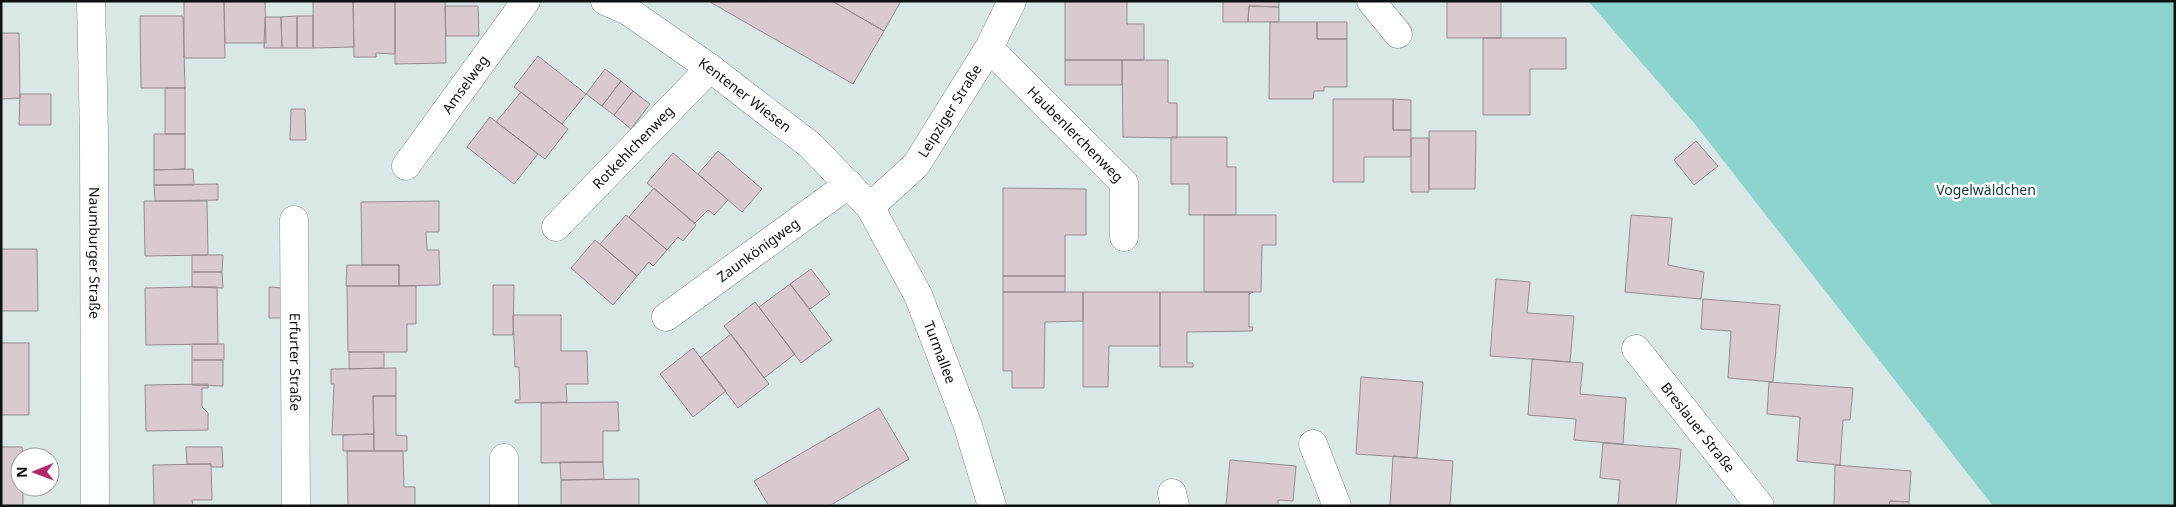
<svg xmlns="http://www.w3.org/2000/svg" width="2176" height="507" viewBox="0 0 2176 507" font-family="'Noto Sans',sans-serif">
	<style>
		.green { fill: #8dd4cf }
		.building { fill: #d8cacf; stroke: #978b8f }
		.lines { fill: none; stroke-linecap: round; stroke-linejoin: round }
		.minor-casing { stroke: #82908f; stroke-width: 29 }
		.minor { stroke: #fff; stroke-width: 28 }
		.labels { text-anchor: middle; stroke-width: 5; stroke-linejoin: round; paint-order: stroke }
		.street-label { font-size: 14px; fill: #0c1111; stroke: #fff }
		.park-label { font-size: 14px; fill: #083936; stroke: #fff }
	</style>
	<rect width="100%" height="100%" fill="#d9e8e7"/>
	<path class="green" d="M1588,1H2175V506H1993L1694,123Z"/>
	<path class="building" d="M184,1H224L225,58H184Z
		M224,1H265L266,43H225Z
		M313,1H353L354,47L313,48Z
		M353,1H395V54L376,53V57H354Z
		M395,1H445L446,63L395,64Z
		M832,1L884,31L853,84L710,2Z
		M832,1H901L884,31Z
		M1065,1H1127V24H1144V60H1065Z
		M1223,1H1279V7L1249,6L1248,22H1223Z
		M1447,1H1501V38H1447Z
		M445,6H478L479,36H446Z
		M1249,6L1279,7V22H1248Z
		M140,16H183L185,88H141Z
		M297,16V48H282L281,17Z
		M297,16H313V48H297Z
		M265,17H281L282,48H264Z
		M1270,22H1317V39H1347V87H1324V91H1314L1313,99H1269Z
		M1317,22H1347V39H1317Z
		M1,33H19L20,98L1,99Z
		M1483,38H1566V69H1530V115H1483Z
		M538,56L586,94L562,124L514,87Z
		M1065,60H1122V85H1065Z
		M1122,60H1168V103H1177V138L1123,137Z
		M605,69L621,81L602,106L586,94Z
		M621,81L633,91L614,115L602,106Z
		M165,88H185V134H165Z
		M633,91L650,104L631,129L614,115Z
		M521,92L568,129L545,159L496,122Z
		M20,94H51V125H19Z
		M1333,99H1393V130H1411V157H1364V182H1333Z
		M1393,99L1411,100V130H1393Z
		M291,109H305L306,140H290Z
		M490,117L538,154L514,184L467,147Z
		M1429,131H1476L1475,189H1429Z
		M154,134H185V169L154,170Z
		M1171,137H1227V167H1236V215H1189V184H1171Z
		M1411,138H1429V192H1411Z
		M1696,141L1718,166L1694,185L1674,160Z
		M718,151L762,189L742,212L698,174Z
		M673,153L728,200L714,215L708,210L695,223L647,183Z
		M193,169L194,185H154V170Z
		M218,184V200L155,201L154,185Z
		M654,188L696,225L683,241L678,237L667,250L629,217Z
		M1003,188L1086,189V235H1065V276H1003Z
		M144,201H207L208,255L145,256Z
		M439,201V232H426L427,250H439L440,285L399,286V265H362L361,202Z
		M626,215L667,250L653,266L649,262L637,276L600,244Z
		M1204,215H1276V245H1262L1261,292H1204Z
		M1631,215L1672,218L1668,265L1704,272L1701,299L1625,292Z
		M595,240L637,276L613,305L571,268Z
		M1,249H37L38,311H1Z
		M192,255H223L222,272H192Z
		M347,265H399V286H346Z
		M811,269L830,294L810,309L790,284Z
		M192,272H222L223,288L192,287Z
		M1003,276H1065V292H1003Z
		M1496,279L1530,282L1527,313L1574,316L1570,362L1490,356Z
		M790,284L832,340L801,363L759,307Z
		M493,285H514L513,335H493Z
		M347,286H416V324H407V352H348Z
		M192,287H217L218,344L146,345L145,288Z
		M269,287L284,288V318H269Z
		M1003,292H1083V321L1045,322L1044,388H1012V371H1003Z
		M1083,292H1160V346H1109L1108,387H1083Z
		M1160,292H1253L1249,294V327H1253L1252,331L1187,332V363H1193V367H1160Z
		M1703,299L1780,305L1773,382L1728,378L1731,331L1701,329Z
		M755,302L795,354L764,378L724,326Z
		M513,315H561V351H587L588,384H566L567,402L515,403V400H520L519,367H515Z
		M731,334L769,384L738,408L700,358Z
		M1,343H29V415H1Z
		M192,344H224V360H192Z
		M693,348L726,391L693,417L660,374Z
		M349,352H384V368L349,369Z
		M1532,359L1583,363L1580,394L1626,398L1623,444L1574,440L1576,419L1528,415Z
		M192,360H223V386L192,385Z
		M396,368V396H373L374,434L332,435L334,384H331V369Z
		M1361,377L1423,382L1417,458L1356,454Z
		M1769,382L1853,388L1850,420H1843L1840,465L1797,461L1800,417L1767,414Z
		M208,384V388H202V407L208,413V430L146,431L145,385Z
		M373,396H396V435L407,436V451H374Z
		M618,402L619,431H603V462L541,463V403Z
		M879,408L909,459L829,506H769L754,481Z
		M374,434V451H343V435Z
		M1603,443L1681,449L1676,506H1618L1620,480L1600,478Z
		M1,447H22L23,457H20V487H23V506H1Z
		M186,447H222L223,467H211V464H187Z
		M347,451H403L404,487H415V506H348Z
		M1393,456L1453,461L1450,506H1390Z
		M1230,460L1296,466L1293,501L1278,500V506H1226Z
		M560,462H603L604,479L561,480Z
		M211,464L212,500H192L193,506H154L153,465Z
		M1835,465L1911,471L1909,502L1890,501L1889,506H1834Z
		M639,479V506H561V480Z
		M1890,501L1909,502V506H1889Z"/>
	<g class="lines">
		<defs>
			<g id="minor">
				<path id="s1" d="M91,1L94,136L95,506"/>
				<path id="s2" d="M605,1L628,11L710,68L810,145L870,207L918,295L968,426L992,506"/>
				<path d="M1371,1L1398,34"/>
				<path id="s3" d="M989,48L1124,183V237"/>
				<path id="s4" d="M406,166L526,1"/>
				<path id="s5" d="M870,207L916,165L989,48L1012,1"/>
				<path id="s6" d="M294,220L296,506"/>
				<path id="s7" d="M556,227L710,68"/>
				<path id="s8" d="M666,317L849,184"/>
				<path id="s9" d="M1636,349L1760,506"/>
				<path d="M1313,444L1337,506"/>
				<path d="M504,458V506"/>
				<path d="M1172,493L1175,506"/>
			</g>
		</defs>
		<use href="#minor" class="minor-casing"/>
		<use href="#minor" class="minor"/>
	</g>
	<g class="labels">
		<g class="street-label">
			<text dy="5" stroke="none"><textPath href="#s4" startOffset="101">Amselweg</textPath></text>
			<text dy="5" stroke="none"><textPath href="#s2" startOffset="169">Kentener Wiesen</textPath></text>
			<text dy="5" stroke="none"><textPath href="#s5" startOffset="126">Leipziger Straße</textPath></text>
			<text dy="5" stroke="none"><textPath href="#s3" startOffset="122">Haubenlerchenweg</textPath></text>
			<text dy="5" stroke="none"><textPath href="#s7" startOffset="111">Rotkehlchenweg</textPath></text>
			<text dy="5" stroke="none"><textPath href="#s8" startOffset="114">Zaunkönigweg</textPath></text>
			<text dy="5" stroke="none"><textPath href="#s1" startOffset="252">Naumburger Straße</textPath></text>
			<text dy="5" stroke="none"><textPath href="#s2" startOffset="499">Turmallee</textPath></text>
			<text dy="5" stroke="none"><textPath href="#s6" startOffset="142">Erfurter Straße</textPath></text>
			<text dy="5" stroke="none"><textPath href="#s9" startOffset="100">Breslauer Straße</textPath></text>
		</g>
		<g class="park-label">
			<text x="1986" y="195">Vogelwäldchen</text>
		</g>
	</g>
	<rect width="2176" height="507" fill="none" stroke="#0c1111" stroke-width="5"/>
	<g transform="translate(35 472) rotate(269)"><circle r="24" fill="#ffffff" stroke="#9ea0a0"/>
	<path d="M0-4L9 19L0 12L-9 19Z" fill="#b1296b"/>
	<text y="-8" font-size="14" font-weight="bold" text-anchor="middle" fill="#0c1111">N</text>
	</g>
</svg>
